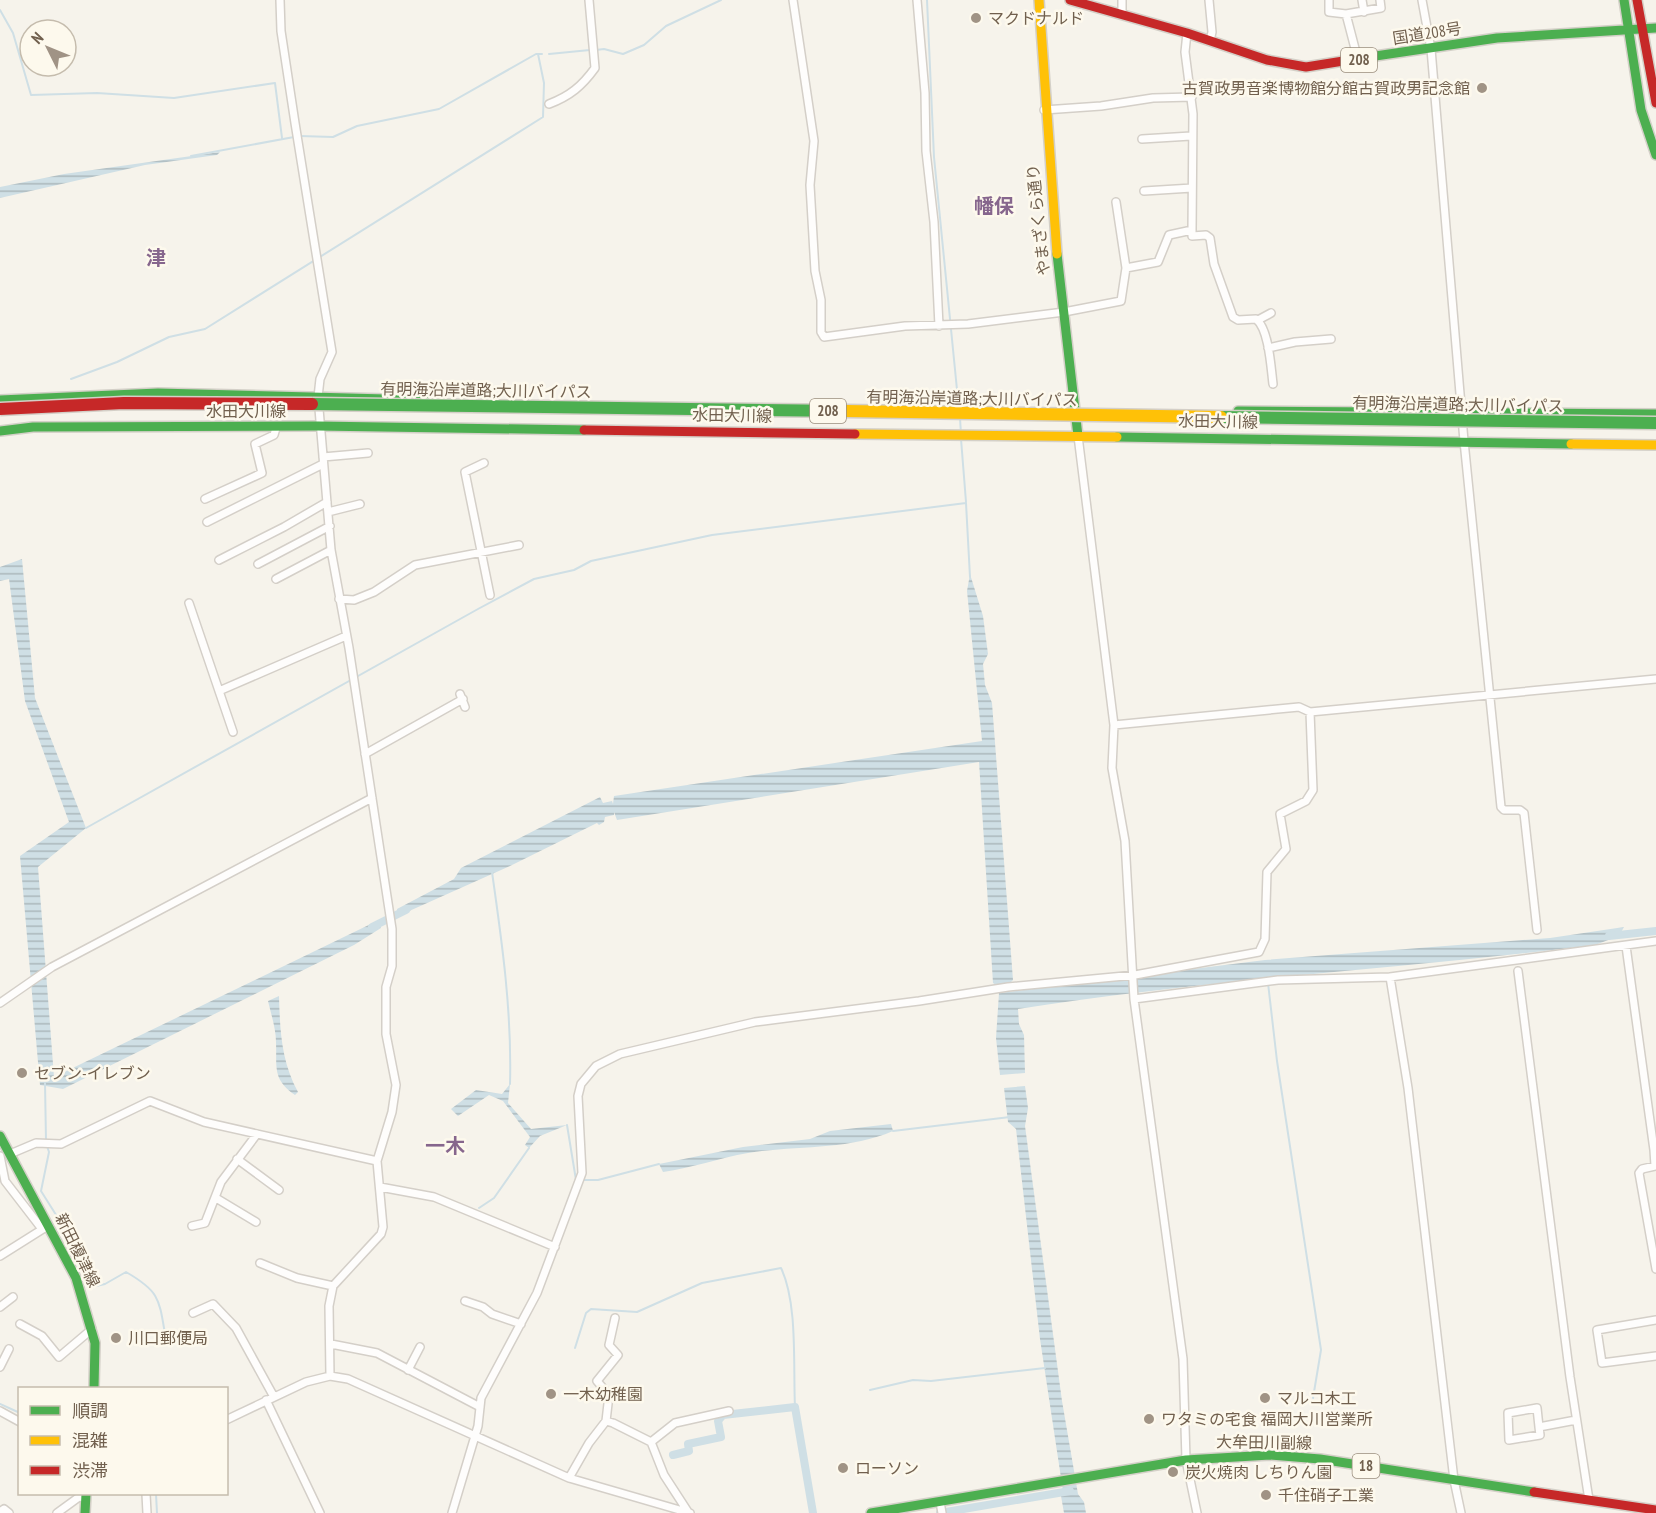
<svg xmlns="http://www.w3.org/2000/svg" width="1656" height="1513" viewBox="0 0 1656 1513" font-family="'PT Sans Narrow','Noto Sans JP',sans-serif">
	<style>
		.water { fill: url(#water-rules) }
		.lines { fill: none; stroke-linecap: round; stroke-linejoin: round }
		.stream { stroke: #cfdfe5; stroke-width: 2 }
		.canal { stroke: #cfdfe5; stroke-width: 8 }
		.street-casing { stroke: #d4cfc8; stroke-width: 10 }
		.fast-casing { stroke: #d4d0c8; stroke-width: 12 }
		.slow-casing { stroke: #d4d0c8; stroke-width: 12 }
		.jam-casing { stroke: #d4d0c8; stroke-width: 12 }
		.street { stroke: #fefdfc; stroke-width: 7 }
		.fast { stroke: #4caf50; stroke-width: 9 }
		.slow { stroke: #ffc107; stroke-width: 9 }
		.jam { stroke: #c62828; stroke-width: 9 }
		.fast-bridge-casing { stroke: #d4cfc7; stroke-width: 15; stroke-linecap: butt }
		.slow-bridge-casing { stroke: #d4cfc7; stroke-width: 15; stroke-linecap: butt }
		.jam-bridge-casing { stroke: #d4cfc7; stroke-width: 15; stroke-linecap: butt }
		.fast-bridge { stroke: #4caf50; stroke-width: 12 }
		.slow-bridge { stroke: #ffc107; stroke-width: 12 }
		.jam-bridge { stroke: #c62828; stroke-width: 12 }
		.poi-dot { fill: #a09385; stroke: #fdf9ed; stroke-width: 2 }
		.labels { text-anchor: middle; stroke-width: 5; stroke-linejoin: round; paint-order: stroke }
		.shield { fill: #fdf9ed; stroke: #9b8e7e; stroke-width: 1.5 }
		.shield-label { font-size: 15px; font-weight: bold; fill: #71604e }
		.poi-label { font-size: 16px; fill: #71604e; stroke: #fdf9ed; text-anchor: start }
		.street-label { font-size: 16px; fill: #71604e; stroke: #fdf9ed }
		.quarter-label { font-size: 20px; font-weight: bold; fill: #86668d; stroke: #fdf9ed }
	</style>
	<defs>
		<pattern id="water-rules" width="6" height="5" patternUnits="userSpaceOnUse" patternTransform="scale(1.5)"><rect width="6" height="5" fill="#cfdfe5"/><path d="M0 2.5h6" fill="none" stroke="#acb8bc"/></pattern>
	</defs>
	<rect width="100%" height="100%" fill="#f6f3eb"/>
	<path class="water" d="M220,152L217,155L145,165L0,198V187L64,174Z
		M22,559L35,698L86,828L38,867L54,1077L379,920L381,928L354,945L63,1089L40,1085L20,856L69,822L25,701L9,579L0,581V567Z
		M970,574L983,616L988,654L983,664L985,685L992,703L1013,980L1010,983L996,985L993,983L979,762L617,820L614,812V815L605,817L604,822L599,825L597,823L510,866L398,916L397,909L454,879L461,868L600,797L603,803L612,801L613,804L614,796L982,741L967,591Z
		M1624,927L1619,936L1595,945C1403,969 1209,979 1018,1009L1019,1024L1024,1035L1025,1073L1000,1075L996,1038L999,993L1265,960L1550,938Z
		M279,996C280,1030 281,1061 298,1092L295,1095C272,1079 277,1067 276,1042C276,1029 271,1014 268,1001Z
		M510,1084L508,1103L531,1129L567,1125L540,1136L529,1148L525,1145L530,1137L503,1101L489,1095L458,1116L451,1109L476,1090L502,1094Z
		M1025,1086L1028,1108L1025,1126L1062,1401L1078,1494L1084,1502L1086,1513H1064L1061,1496L1063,1491L1040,1339L1016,1129L1008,1122L1004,1088Z
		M891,1124L893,1131C847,1151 796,1145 748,1153C719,1158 692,1168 663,1172L659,1164L743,1147L810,1139L830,1131Z"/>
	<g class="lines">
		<path class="stream" d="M927,0L934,157L959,410
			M0,10L13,33L31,95L97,93L174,98L275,83L282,138
			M596,50L604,49L623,54L644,45L666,26L721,0
			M549,54L590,50
			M300,136L333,137L357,126L439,109L536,54H542
			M191,156L294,137
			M71,379L117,362L169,337L205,329L543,117L544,83L538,54
			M960,418L961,434
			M961,439L966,502
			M86,828L478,609L534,579L574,570L591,561L712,535L966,503L970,577
			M492,872C502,942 512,1012 510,1084
			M1268,983L1277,1061L1321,1350L1313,1398
			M45,1083L46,1141
			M567,1125L576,1180H598L659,1164
			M893,1131L1010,1117
			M47,1146L49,1152L41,1191L87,1264L92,1287L105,1284L126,1272C159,1291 159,1298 165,1334
			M479,1208L494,1198L529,1148
			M575,1348L586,1313L591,1309L637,1312L702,1283L781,1268C798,1303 793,1367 795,1407
			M870,1390L913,1380L931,1381L1045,1368
			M0,1404L20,1413
			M156,1494L157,1513"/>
		<path class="canal" d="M372,927L406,910
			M1609,936L1656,931
			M673,1455L689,1451L688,1444L721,1437L718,1421L723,1415L795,1407L813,1513
			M940,1513L1070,1491"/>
		<defs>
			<path id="street" d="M280,0L281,31L295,123L332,352L320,379L318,397L331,550L349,648L392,929V966L386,987V1034L396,1085L392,1112L377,1161L383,1227L381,1234L333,1286L329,1306L330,1376
				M793,0L814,141L810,185L815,271L821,300V332L824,337L905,326L968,324L1064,312L1121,301L1126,268L1158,262L1169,235L1192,230L1193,114L1185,52L1187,33
				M917,0L925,93L926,151L934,222L939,326
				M1122,0V15
				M1209,0L1212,32L1210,41
				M1329,0V12L1346,14L1381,8L1380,0
				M1362,0L1364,12
				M1422,0L1431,49L1464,441L1501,807L1504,810H1520L1524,813L1537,930
				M1346,14L1358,60
				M549,104C570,96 582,86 595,68L589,0
				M1044,110L1101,106L1153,98L1192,97
				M1142,139L1191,136
				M1144,191L1192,188
				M1116,202L1126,268
				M1192,230V236L1206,235L1210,238L1214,264L1233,317L1238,320L1256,319C1269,329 1271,368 1273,384
				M1258,320L1271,313
				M1268,348L1295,342L1331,339
				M1078,436L1114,725L1112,768L1125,841L1134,999L1183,1359L1186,1460L1197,1513
				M323,457L368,453
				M484,463L465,472L490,595
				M205,499L262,473L255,444L274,435L276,428
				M328,512L360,504
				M207,522L323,464
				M219,560L284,527L327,502
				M258,564L330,526
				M276,579L331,550
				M339,599L354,600L374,592L415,565L519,545
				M189,603L233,732
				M219,691L346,636
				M460,694L465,707
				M1114,725L1299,707L1310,712L1656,679
				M365,754L463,699
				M1626,946L1654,1150L1655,1166L1642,1169L1639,1173L1656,1269
				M1518,971L1570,1377L1589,1500
				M1390,977L1408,1088L1454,1480L1461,1513
				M1134,999L1278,980L1390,977L1656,941
				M0,1003L52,967L372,798
				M10,1154L36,1143L61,1144L150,1101L204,1122L377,1161
				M0,1156L5,1181L42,1229
				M237,1159L279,1190
				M380,1187L434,1197L555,1247
				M216,1198L256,1222
				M192,1226L205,1223L221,1182L257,1134
				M0,1256L46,1227
				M260,1263L297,1278L333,1286
				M465,1301L483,1307L492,1314L521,1324
				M0,1307L13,1297
				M193,1313L213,1304L236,1328L274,1397
				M1656,1320L1597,1330L1602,1363L1656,1356
				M20,1324L42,1336L59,1357L92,1329
				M331,1344L377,1353L480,1407
				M0,1367L9,1349
				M408,1370L420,1347
				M266,1400L320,1513
				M0,1411L20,1422
				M226,1420L306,1382L330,1376L348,1379L569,1478L690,1513
				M606,1421L609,1395L597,1381L618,1355L609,1345L615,1318
				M1539,1427L1537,1408L1508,1413L1509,1440L1540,1435L1539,1427L1576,1420
				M651,1442L675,1423L729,1411
				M569,1478L589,1443L606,1421L613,1423L651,1442L664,1475L688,1512
				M146,1494L147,1513
				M940,1502L942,1513
				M0,1512L4,1509L9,1513
				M57,1513L79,1497L86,1498
				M452,1513L478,1426L481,1398L537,1293L582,1173L578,1096L581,1084L596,1066L620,1054L755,1022L919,1001L1008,987L1135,975L1259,952L1265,939L1267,872L1286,849L1280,814L1306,801L1313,790L1310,712"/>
			<path id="fast" d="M1624,0L1641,110L1656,155
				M1362,58L1497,38L1656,28
				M1057,254L1078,436
				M0,400L158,393L424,400
				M1238,411L1656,414
				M0,431L33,427L318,426L584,430
				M1117,437L1571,444
				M0,1136L76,1278L95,1343L94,1388
				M85,1513L86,1494
				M871,1513L1186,1460L1270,1455L1320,1459L1534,1492"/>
			<path id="slow" d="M1039,0L1057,254
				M855,434L1117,437
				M1571,444L1656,445"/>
			<path id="jam" d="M1070,0L1187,33L1267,60L1306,67L1362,58
				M1637,0L1656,103
				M584,430L855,434
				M1534,1492L1656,1510"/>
		</defs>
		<use href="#street" class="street-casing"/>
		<use href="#fast" class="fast-casing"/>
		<use href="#slow" class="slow-casing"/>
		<use href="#jam" class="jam-casing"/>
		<use href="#street" class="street"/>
		<use href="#fast" class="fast"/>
		<use href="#slow" class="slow"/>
		<use href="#jam" class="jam"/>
		<defs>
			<path id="fast-bridge" d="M312,404L846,411
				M1221,417L1656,423"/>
			<path id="slow-bridge" d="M846,411L1221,417"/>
			<path id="jam-bridge" d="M0,409L124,403L312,404"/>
		</defs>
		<use href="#fast-bridge" class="fast-bridge-casing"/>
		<use href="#slow-bridge" class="slow-bridge-casing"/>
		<use href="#jam-bridge" class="jam-bridge-casing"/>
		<use href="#fast-bridge" class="fast-bridge"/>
		<use href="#slow-bridge" class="slow-bridge"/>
		<use href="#jam-bridge" class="jam-bridge"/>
	</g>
	<g class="poi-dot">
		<circle cx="976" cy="18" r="6"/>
		<circle cx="1482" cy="88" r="6"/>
		<circle cx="22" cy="1073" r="6"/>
		<circle cx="116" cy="1338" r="6"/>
		<circle cx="551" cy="1394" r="6"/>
		<circle cx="1265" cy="1398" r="6"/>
		<circle cx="1149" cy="1419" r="6"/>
		<circle cx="843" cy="1468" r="6"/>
		<circle cx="1173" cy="1472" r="6"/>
		<circle cx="1266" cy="1495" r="6"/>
	</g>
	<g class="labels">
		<g class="shield">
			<rect x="1341" y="48" width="36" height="24" rx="4.5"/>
			<rect x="810" y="399" width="36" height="24" rx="4.5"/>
			<rect x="1352.5" y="1454" width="27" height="24" rx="4.5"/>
		</g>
		<g class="shield-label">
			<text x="1359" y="65">208</text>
			<text x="828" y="416">208</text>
			<text x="1366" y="1471">18</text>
		</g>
		<g class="poi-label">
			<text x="988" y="24">マクドナルド</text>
			<text x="1470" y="94" text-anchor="end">古賀政男音楽博物館分館古賀政男記念館</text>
			<text x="34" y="1079">セブン-イレブン</text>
			<text x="128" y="1344">川口郵便局</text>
			<text x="563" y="1400">一木幼稚園</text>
			<text x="1277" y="1404">マルコ木工</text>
			<text x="1161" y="1425">ワタミの宅食 福岡大川営業所</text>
			<text x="855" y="1474">ローソン</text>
			<text x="1185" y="1478">炭火焼肉 しちりん園</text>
			<text x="1278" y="1501">千住硝子工業</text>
		</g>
		<g class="street-label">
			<text transform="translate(1427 33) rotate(-9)" y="6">国道208号</text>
			<text transform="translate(1038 220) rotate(-96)" y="6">やまざくら通り</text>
			<text transform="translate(486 390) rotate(1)" y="6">有明海沿岸道路;大川バイパス</text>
			<text transform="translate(972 398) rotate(1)" y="6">有明海沿岸道路;大川バイパス</text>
			<text transform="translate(1458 404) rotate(1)" y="6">有明海沿岸道路;大川バイパス</text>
			<text x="246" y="417">水田大川線</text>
			<text transform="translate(732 415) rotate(1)" y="6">水田大川線</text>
			<text transform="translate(1218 421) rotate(1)" y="6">水田大川線</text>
			<text transform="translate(78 1250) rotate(64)" y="6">新田榎津線</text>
			<text transform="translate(1264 1442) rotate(1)" y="6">大牟田川副線</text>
		</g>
		<g class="quarter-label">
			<text x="994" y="213">幡保</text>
			<text x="156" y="265">津</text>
			<text x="445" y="1153">一木</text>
		</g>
	</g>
	<rect x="18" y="1387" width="210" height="108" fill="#fdf9ed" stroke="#c5bcad" stroke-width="1.5"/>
	<rect x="30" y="1406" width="30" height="9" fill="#4caf50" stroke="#c5bcad" stroke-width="1.5"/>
	<text x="72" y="1417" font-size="18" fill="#71604e">順調</text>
	<rect x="30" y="1436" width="30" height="9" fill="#ffc107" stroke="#c5bcad" stroke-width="1.5"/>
	<text x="72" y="1447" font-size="18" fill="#71604e">混雑</text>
	<rect x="30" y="1466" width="30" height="9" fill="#c62828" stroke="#c5bcad" stroke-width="1.5"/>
	<text x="72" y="1477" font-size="18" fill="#71604e">渋滞</text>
	<g transform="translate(48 48) rotate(313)"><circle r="28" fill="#fdf9ed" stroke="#c5bcad" stroke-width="1.5"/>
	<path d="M0-4.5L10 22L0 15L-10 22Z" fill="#a09385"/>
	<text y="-9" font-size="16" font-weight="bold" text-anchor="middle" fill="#71604e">N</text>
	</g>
</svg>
